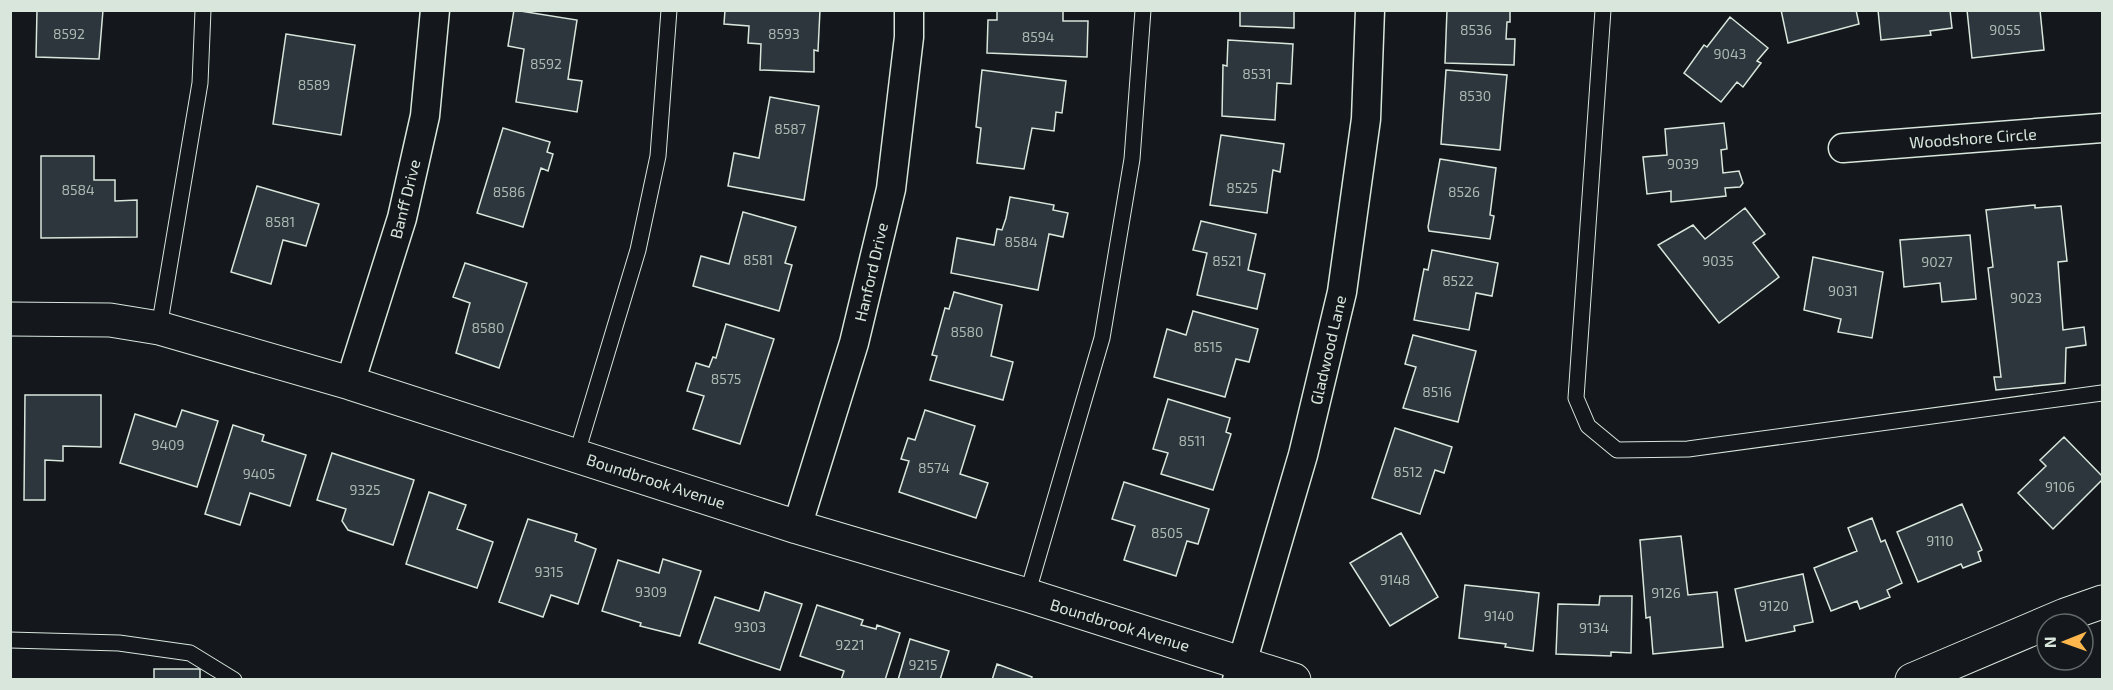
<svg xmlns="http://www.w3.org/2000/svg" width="2113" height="690" viewBox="0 0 2113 690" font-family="'Exo 2',sans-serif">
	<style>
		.building { fill: #2c363c; stroke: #d8e6dc; stroke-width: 1.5 }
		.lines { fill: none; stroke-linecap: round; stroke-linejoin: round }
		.service-casing { stroke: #d8e6dc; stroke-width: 17 }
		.minor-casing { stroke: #d8e6dc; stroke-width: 31 }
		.tertiary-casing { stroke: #d8e6dc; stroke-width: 35 }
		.service { stroke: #14181c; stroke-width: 15 }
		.minor { stroke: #14181c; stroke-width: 28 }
		.tertiary { stroke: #14181c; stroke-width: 33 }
		.labels { text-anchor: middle; stroke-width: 4.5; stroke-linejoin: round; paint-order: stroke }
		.number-label { font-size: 14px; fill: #adbab4 }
		.street-label { font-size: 16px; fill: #d8e6dc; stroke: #14181c }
	</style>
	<rect width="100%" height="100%" fill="#14181c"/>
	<path class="building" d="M37,10H103L99,59L36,57Z
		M514,10L577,20L568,79L582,81L577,112L516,102L524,49L508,46Z
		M725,10H820L818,51L814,50V72L760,70L761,44L748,43L749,26L724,24Z
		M997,10H1063V21H1088L1087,57L987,53L988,20H997Z
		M1240,10H1294V28L1240,26Z
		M1447,10H1510V22H1507L1506,39H1515L1514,65L1445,63Z
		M1781,10H1856L1859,24L1788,43Z
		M1878,10H1950L1952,28L1930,31L1931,35L1881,40Z
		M1967,10H2040L2044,50L1972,58Z
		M1730,17L1768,48L1757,61L1761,63L1743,87L1737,82L1721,102L1684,73L1704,45L1707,47Z
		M286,34L355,45L341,135L273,124Z
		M1228,40L1293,44L1291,84L1277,83L1275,120L1222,116L1223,65L1227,66Z
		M982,70L1066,81L1062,113L1056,112L1054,131L1032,128L1024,169L977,163L981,128L976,127Z
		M1446,70L1507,75L1500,150L1441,144Z
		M770,97L819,106L804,200L728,186L734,153L759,158Z
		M1724,123L1727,149L1721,150L1723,173L1739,171L1743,183L1740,187L1725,188L1726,196L1671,202V191L1647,194L1643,157L1667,155L1665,129Z
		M503,128L550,142L547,152L553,154L548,171L541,168L523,227L477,213Z
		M1221,135L1284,144L1280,172L1273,170L1267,213L1210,205Z
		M41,156H94V180H115V201L137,200V237L41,238Z
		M1440,159L1496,168L1490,215L1494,216L1490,239L1429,231L1428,227Z
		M257,186L319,204L306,246L283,240L271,284L231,272Z
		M1010,197L1054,205L1053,210L1068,213L1063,237L1049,234L1038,290L951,273L957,238L994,245L997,229L1002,230L1006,218Z
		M2035,205V208L2061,206L2067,261L2058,262L2063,330L2084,327L2086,345L2066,348L2065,383L1996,390L1994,377H2001L1988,268L1993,267L1986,210Z
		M1745,208L1765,234L1753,243L1779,277L1719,323L1658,245L1693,225L1705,239Z
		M743,212L796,227L785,263L792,265L779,311L693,286L701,256L729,264Z
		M1201,221L1256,234L1248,270L1265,274L1257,309L1197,295L1207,253L1193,250Z
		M1970,235L1976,299L1942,302L1940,283L1904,287L1900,240Z
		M1432,250L1498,263L1492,296L1476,293L1469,330L1414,320L1424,269L1428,270Z
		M1813,257L1883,272L1872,338L1838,332L1841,319L1804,310Z
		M465,263L527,283L499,368L456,353L470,303L453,297Z
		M954,292L1002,305L991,356L1013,362L1003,400L930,380L937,356L932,355L945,308L949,309Z
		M1193,311L1258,329L1249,362L1236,359L1225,397L1154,377L1167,329L1186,335Z
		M726,324L774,339L740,444L693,429L704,396L687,391L696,363L709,367L713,357L716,358Z
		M1413,335L1476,351L1458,422L1403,408L1416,367L1405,364Z
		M25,395H101V447L63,446V461L45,460V500H24Z
		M1168,399L1230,418L1226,432L1231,434L1213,490L1161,474L1168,453L1153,449Z
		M182,410L218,421L197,487L120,463L135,414L176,427Z
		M925,410L975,426L960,474L988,483L976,518L899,492L909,461L901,459L908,438L915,440Z
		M233,425L264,435L262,441L306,455L290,506L250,493L240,525L205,514Z
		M1395,428L1452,447L1444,473L1435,470L1420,514L1372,498Z
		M2064,437L2102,476V480L2053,529L2018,493L2046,466L2040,460Z
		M332,453L414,480L393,545L348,530L342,521L346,509L317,500Z
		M1124,482L1209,509L1198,544L1187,541L1176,576L1124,560L1135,526L1112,519Z
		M429,492L466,505L457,529L493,542L477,588L406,564Z
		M1962,504L1982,550L1978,552L1981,561L1963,568L1961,564L1918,582L1897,532Z
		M1872,518L1881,542L1885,540L1902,583L1887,590L1890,597L1860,609L1857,601L1831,611L1814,568L1857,551L1848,528Z
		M528,519L577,534L575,541L596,549L578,604L551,595L543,617L499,602Z
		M1401,533L1438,597L1390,626L1350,563Z
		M1681,536L1688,595L1717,592L1723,647L1653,654L1650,617L1646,618L1640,540Z
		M663,559L701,571L680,636L640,626L641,623L602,611L618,560L659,573Z
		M1803,574L1813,622L1794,626L1795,631L1746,641L1735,589Z
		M1465,585L1539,593L1533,651L1505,647L1506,644L1459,638Z
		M765,592L802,604L780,670L699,643L715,597L759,611Z
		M1600,596H1632L1631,653L1611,652V656L1556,654L1558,604L1599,605Z
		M817,605L863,620L861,625L876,629L877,625L900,633L885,680H841L844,671L800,656Z
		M910,639L949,651L940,680H898Z
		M997,664L1032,677L1031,680H992Z
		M154,669H200V680H154Z"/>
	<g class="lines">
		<defs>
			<path id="service" d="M1603,10L1576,398L1588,426L1617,450L1688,449L2102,393
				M159,328L200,83L203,10
				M576,456L638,250L658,156L669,10
				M1027,595L1102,338L1132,159L1143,10
				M10,640L119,643L190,653L234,680"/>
			<path id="minor" d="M1843,148L2102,128
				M350,383L402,218L425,116L435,10
				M797,527L854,343L891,189L909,37V10
				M1237,680L1303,455L1342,292L1366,119L1370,10"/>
			<path id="tertiary" d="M10,319L110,320L159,328L350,383L797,527L1027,595L1294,680
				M1912,680L2065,615L2102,602"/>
		</defs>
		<use href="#service" class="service-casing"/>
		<use href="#minor" class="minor-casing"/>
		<use href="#tertiary" class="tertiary-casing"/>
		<use href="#service" class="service"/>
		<use href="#minor" class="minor"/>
		<use href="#tertiary" class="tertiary"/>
	</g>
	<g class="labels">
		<g class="number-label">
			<text x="1476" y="35">8536</text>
			<text x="2005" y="35">9055</text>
			<text x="69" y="39">8592</text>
			<text x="784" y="39">8593</text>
			<text x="1038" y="42">8594</text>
			<text x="1730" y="59">9043</text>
			<text x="546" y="69">8592</text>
			<text x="1257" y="79">8531</text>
			<text x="314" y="90">8589</text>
			<text x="1475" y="101">8530</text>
			<text x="790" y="134">8587</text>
			<text x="1683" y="169">9039</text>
			<text x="1242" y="193">8525</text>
			<text x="78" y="195">8584</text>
			<text x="509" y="197">8586</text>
			<text x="1464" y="197">8526</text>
			<text x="280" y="227">8581</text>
			<text x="1021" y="247">8584</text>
			<text x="758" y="265">8581</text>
			<text x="1227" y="266">8521</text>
			<text x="1718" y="266">9035</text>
			<text x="1937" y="267">9027</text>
			<text x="1458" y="286">8522</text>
			<text x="1843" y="296">9031</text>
			<text x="2026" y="303">9023</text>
			<text x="488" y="333">8580</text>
			<text x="967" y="337">8580</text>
			<text x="1208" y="352">8515</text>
			<text x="726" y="384">8575</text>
			<text x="1437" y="397">8516</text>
			<text x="1192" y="446">8511</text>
			<text x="168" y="450">9409</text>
			<text x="934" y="473">8574</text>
			<text x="1408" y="477">8512</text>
			<text x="259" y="479">9405</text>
			<text x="2060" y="492">9106</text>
			<text x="365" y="495">9325</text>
			<text x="1167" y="538">8505</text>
			<text x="1940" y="546">9110</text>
			<text x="549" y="577">9315</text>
			<text x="1395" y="585">9148</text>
			<text x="651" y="597">9309</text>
			<text x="1666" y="598">9126</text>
			<text x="1774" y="611">9120</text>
			<text x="1499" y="621">9140</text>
			<text x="750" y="632">9303</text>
			<text x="1594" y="633">9134</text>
			<text x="850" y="650">9221</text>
			<text x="923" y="670">9215</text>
		</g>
		<g class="street-label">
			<text transform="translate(1973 138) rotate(-4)" y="6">Woodshore Circle</text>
			<text transform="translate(405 199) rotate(-76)" y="6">Banff Drive</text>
			<text transform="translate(871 272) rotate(-77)" y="6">Hanford Drive</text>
			<text transform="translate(1328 350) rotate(-77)" y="6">Gladwood Lane</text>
			<text transform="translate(656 481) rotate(18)" y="6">Boundbrook Avenue</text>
			<text transform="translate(1120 625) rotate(17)" y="6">Boundbrook Avenue</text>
		</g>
	</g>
	<rect width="2113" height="690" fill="none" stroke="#d8e6dc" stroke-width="24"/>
	<g transform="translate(2065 642) rotate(269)"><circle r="28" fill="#14181c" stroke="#626a69" stroke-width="1.5"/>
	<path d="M0-4.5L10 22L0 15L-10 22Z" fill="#ffb74d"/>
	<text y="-9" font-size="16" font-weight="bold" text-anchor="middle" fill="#d8e6dc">N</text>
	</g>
</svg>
